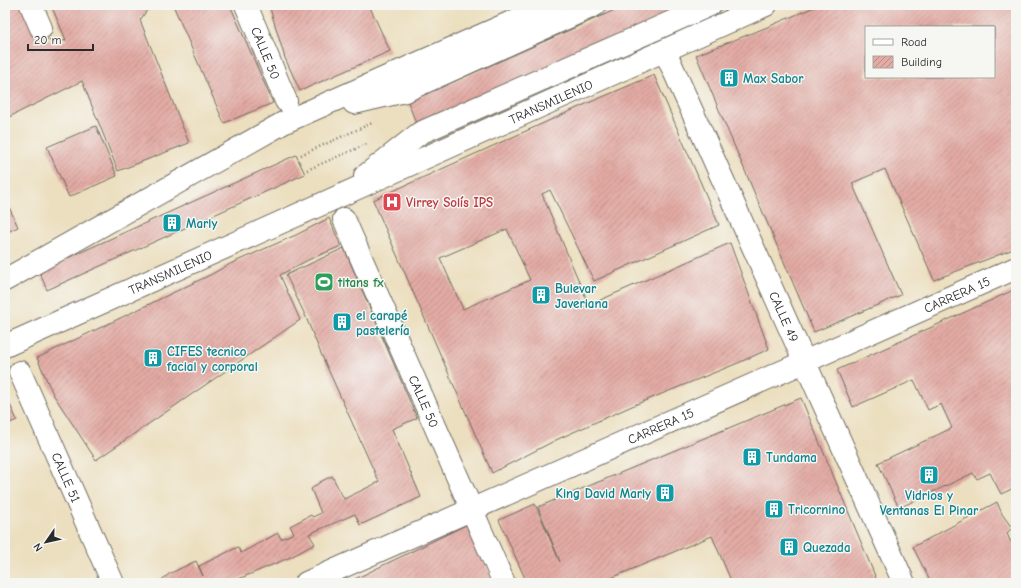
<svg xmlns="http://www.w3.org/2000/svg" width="1021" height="588" viewBox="0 0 1021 588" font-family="'Comic Neue',sans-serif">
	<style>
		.building { fill: url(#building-hatch); fill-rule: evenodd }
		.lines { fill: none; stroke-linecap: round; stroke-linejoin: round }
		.minor-casing { stroke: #6f6a5f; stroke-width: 24 }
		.path { stroke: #6f6a5f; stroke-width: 2.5; stroke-dasharray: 1 3; stroke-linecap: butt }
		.minor { stroke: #fff; stroke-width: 22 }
		.labels { text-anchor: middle; stroke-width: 3; stroke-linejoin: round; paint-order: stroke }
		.street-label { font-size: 13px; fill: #2b2b2b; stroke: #f6f6f2 }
		.culture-label { font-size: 13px; font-weight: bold; fill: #0d838f; stroke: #f6f6f2; text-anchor: start }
		.health-label { font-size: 13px; font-weight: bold; fill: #be3a42; stroke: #f6f6f2; text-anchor: start }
		.leisure-label { font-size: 13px; font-weight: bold; fill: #27864d; stroke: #f6f6f2; text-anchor: start }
	</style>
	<defs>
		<pattern id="building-hatch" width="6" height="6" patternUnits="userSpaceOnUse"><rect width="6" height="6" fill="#e3aba4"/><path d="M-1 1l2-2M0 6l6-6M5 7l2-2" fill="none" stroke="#b88b86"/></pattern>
	</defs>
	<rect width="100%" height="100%" fill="#f6f6f2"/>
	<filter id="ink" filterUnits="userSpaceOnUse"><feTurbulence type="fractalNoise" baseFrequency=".025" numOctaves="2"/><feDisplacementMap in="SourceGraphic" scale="8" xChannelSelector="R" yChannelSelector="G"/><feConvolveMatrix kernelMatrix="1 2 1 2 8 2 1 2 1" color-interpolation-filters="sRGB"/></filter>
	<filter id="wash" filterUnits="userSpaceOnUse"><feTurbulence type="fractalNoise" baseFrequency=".012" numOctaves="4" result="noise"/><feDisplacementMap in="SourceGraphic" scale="16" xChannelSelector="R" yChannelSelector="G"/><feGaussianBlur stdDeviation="0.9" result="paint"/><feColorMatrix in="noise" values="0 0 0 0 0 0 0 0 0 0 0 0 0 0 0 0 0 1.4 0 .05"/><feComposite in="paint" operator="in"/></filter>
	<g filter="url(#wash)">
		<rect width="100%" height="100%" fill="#ecdfbf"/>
		<g id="blocks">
			<path class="building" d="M5,5H23L35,32L55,44L66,40L51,5H151L140,20L189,143L118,171L82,81L5,119Z
				M173,5H230L273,103L224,123Z
				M269,5H369L390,51L300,91L285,58Z
				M626,5H689L417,126L408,102Z
				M819,5H1016V248L934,280L885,169L852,183L901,295L814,332L722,117L696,55L765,28ZM866,27H994V77H866Z
				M654,75L719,225L594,281L550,190L542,194L589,305L730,243L769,349L738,363L632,406L558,439L492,473L373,200L586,104ZM507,229L530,280L463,309L440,258Z
				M96,126L117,176L69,197L47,147Z
				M296,155L305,174L47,290L39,271Z
				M5,198L18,227L5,233Z
				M329,218L341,246L308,260L280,275L300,320L96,460L53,394L37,358L212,274L230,264L296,235Z
				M344,248L417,418L392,429L421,497L360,525L355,514L309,534L315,544L291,557L229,583H158L169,574L196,561L203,576L199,566L238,547L241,553L278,533L281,539L294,533L290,526L311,515L313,517L321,513L311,489L320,482L332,476L344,499L379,482L322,356L305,315L286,275Z
				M1016,289V487L1001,494L990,473L977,479L973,473L899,508L878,463L952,428L941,404L928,410L914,380L853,407L837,370Z
				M5,394L17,420L5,425Z
				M801,398L878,583H732L712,536L599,583H527L499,520L535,504L560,562L538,507Z
				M997,502L1002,514L1012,528L1007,533L1010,541H1016V583H931L913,547Z
				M468,524L494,583H356L355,579Z"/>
		</g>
	</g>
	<g filter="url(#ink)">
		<use href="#blocks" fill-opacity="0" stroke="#6f6a5f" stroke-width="1"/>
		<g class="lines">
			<defs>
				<g id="minor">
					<path d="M31,5L41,28"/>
					<path id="s1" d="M246,5L286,101"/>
					<path id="s2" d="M665,51L904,583"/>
					<path d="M354,103L405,91L595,5"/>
					<path d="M365,176L420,133L710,5"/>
					<path id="s3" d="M344,219L504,583"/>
					<path d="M5,280L285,122L550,5"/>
					<path id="s4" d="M5,346L766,5"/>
					<path id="s5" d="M20,372L113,583"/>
					<path id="s6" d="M306,583L1016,268"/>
				</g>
			</defs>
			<use href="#minor" class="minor-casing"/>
			<path class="path" d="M301,155L372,123
				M307,170L369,143"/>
			<use href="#minor" class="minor"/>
		</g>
	</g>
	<defs>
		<symbol id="building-square" viewBox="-11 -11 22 22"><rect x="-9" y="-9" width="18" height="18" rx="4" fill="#0f9aa8" stroke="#f6f6f2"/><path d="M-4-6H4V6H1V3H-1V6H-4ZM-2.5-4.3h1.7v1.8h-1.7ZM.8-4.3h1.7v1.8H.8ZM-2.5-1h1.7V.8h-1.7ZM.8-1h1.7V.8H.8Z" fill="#fff"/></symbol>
		<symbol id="hospital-square" viewBox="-11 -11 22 22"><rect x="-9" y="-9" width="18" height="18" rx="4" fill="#e0444e" stroke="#f6f6f2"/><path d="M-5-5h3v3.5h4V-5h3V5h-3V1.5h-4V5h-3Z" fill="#fff"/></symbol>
		<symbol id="stadium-square" viewBox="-11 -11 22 22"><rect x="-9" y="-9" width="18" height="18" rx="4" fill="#2e9e5b" stroke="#f6f6f2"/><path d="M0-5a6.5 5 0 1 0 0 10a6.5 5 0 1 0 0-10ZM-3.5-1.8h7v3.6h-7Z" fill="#fff"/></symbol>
	</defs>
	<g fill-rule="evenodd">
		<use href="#building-square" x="718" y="67" width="22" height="22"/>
		<use href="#hospital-square" x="381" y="191" width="22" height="22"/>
		<use href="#building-square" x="161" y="212" width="22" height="22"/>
		<use href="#stadium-square" x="313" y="271" width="22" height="22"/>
		<use href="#building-square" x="530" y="284" width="22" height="22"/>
		<use href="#building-square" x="331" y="311" width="22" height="22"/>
		<use href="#building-square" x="142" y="347" width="22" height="22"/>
		<use href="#building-square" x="741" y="446" width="22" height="22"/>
		<use href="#building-square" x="918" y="464" width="22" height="22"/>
		<use href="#building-square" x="654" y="482" width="22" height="22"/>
		<use href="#building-square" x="763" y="498" width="22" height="22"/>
		<use href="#building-square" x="778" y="536" width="22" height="22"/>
	</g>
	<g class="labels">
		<g class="street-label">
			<text dy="5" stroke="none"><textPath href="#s1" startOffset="52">CALLE 50</textPath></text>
			<text dy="5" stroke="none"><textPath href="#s4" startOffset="598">TRANSMILENIO</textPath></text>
			<text dy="5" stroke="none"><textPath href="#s4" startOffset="181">TRANSMILENIO</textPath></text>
			<text dy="5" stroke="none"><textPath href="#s6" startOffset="712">CARRERA 15</textPath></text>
			<text dy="5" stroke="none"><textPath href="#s2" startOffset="291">CALLE 49</textPath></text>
			<text dy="5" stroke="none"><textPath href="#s3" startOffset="199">CALLE 50</textPath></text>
			<text dy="5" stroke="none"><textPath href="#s6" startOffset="388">CARRERA 15</textPath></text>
			<text dy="5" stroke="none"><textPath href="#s5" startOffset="115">CALLE 51</textPath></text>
		</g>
		<g class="culture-label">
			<text x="743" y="83">Max Sabor</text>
			<text x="186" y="228">Marly</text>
			<text x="555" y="293">Bulevar<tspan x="555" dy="15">Javeriana</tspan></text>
			<text x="356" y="320">el carapé<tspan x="356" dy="15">pastelería</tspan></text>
			<text x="167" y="356">CIFES tecnico<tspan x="167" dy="15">facial y corporal</tspan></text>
			<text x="766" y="462">Tundama</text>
			<text x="651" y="498" text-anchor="end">King David Marly</text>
			<text x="929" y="500" text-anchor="middle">Vidrios y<tspan x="929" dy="15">Ventanas El Pinar</tspan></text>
			<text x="788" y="514">Tricornino</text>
			<text x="803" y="552">Quezada</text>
		</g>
		<g class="health-label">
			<text x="406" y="207">Virrey Solís IPS</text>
		</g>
		<g class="leisure-label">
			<text x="338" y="287">titans fx</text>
		</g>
	</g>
	<rect width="1021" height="588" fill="none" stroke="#f6f6f2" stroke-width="20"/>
	<rect x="865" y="26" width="130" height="52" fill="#f6f6f2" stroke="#a5a5a2"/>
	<rect x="873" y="39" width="20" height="6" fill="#ffffff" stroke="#a5a5a2"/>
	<text x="901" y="46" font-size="12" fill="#2b2b2b">Road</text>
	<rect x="873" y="56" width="20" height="12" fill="url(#building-hatch)" stroke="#a5a5a2"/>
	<text x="901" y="66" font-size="12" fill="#2b2b2b">Building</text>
	<g transform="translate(46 542) rotate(236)" stroke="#f6f6f2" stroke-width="3" paint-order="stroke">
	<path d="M0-3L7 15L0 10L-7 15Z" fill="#2b2b2b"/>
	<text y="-6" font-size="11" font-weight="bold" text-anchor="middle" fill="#2b2b2b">N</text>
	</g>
	<path d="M28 44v6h65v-6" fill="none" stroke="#2b2b2b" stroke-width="2"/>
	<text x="34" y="44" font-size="12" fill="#2b2b2b" stroke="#f6f6f2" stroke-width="3" paint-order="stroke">20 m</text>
</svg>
